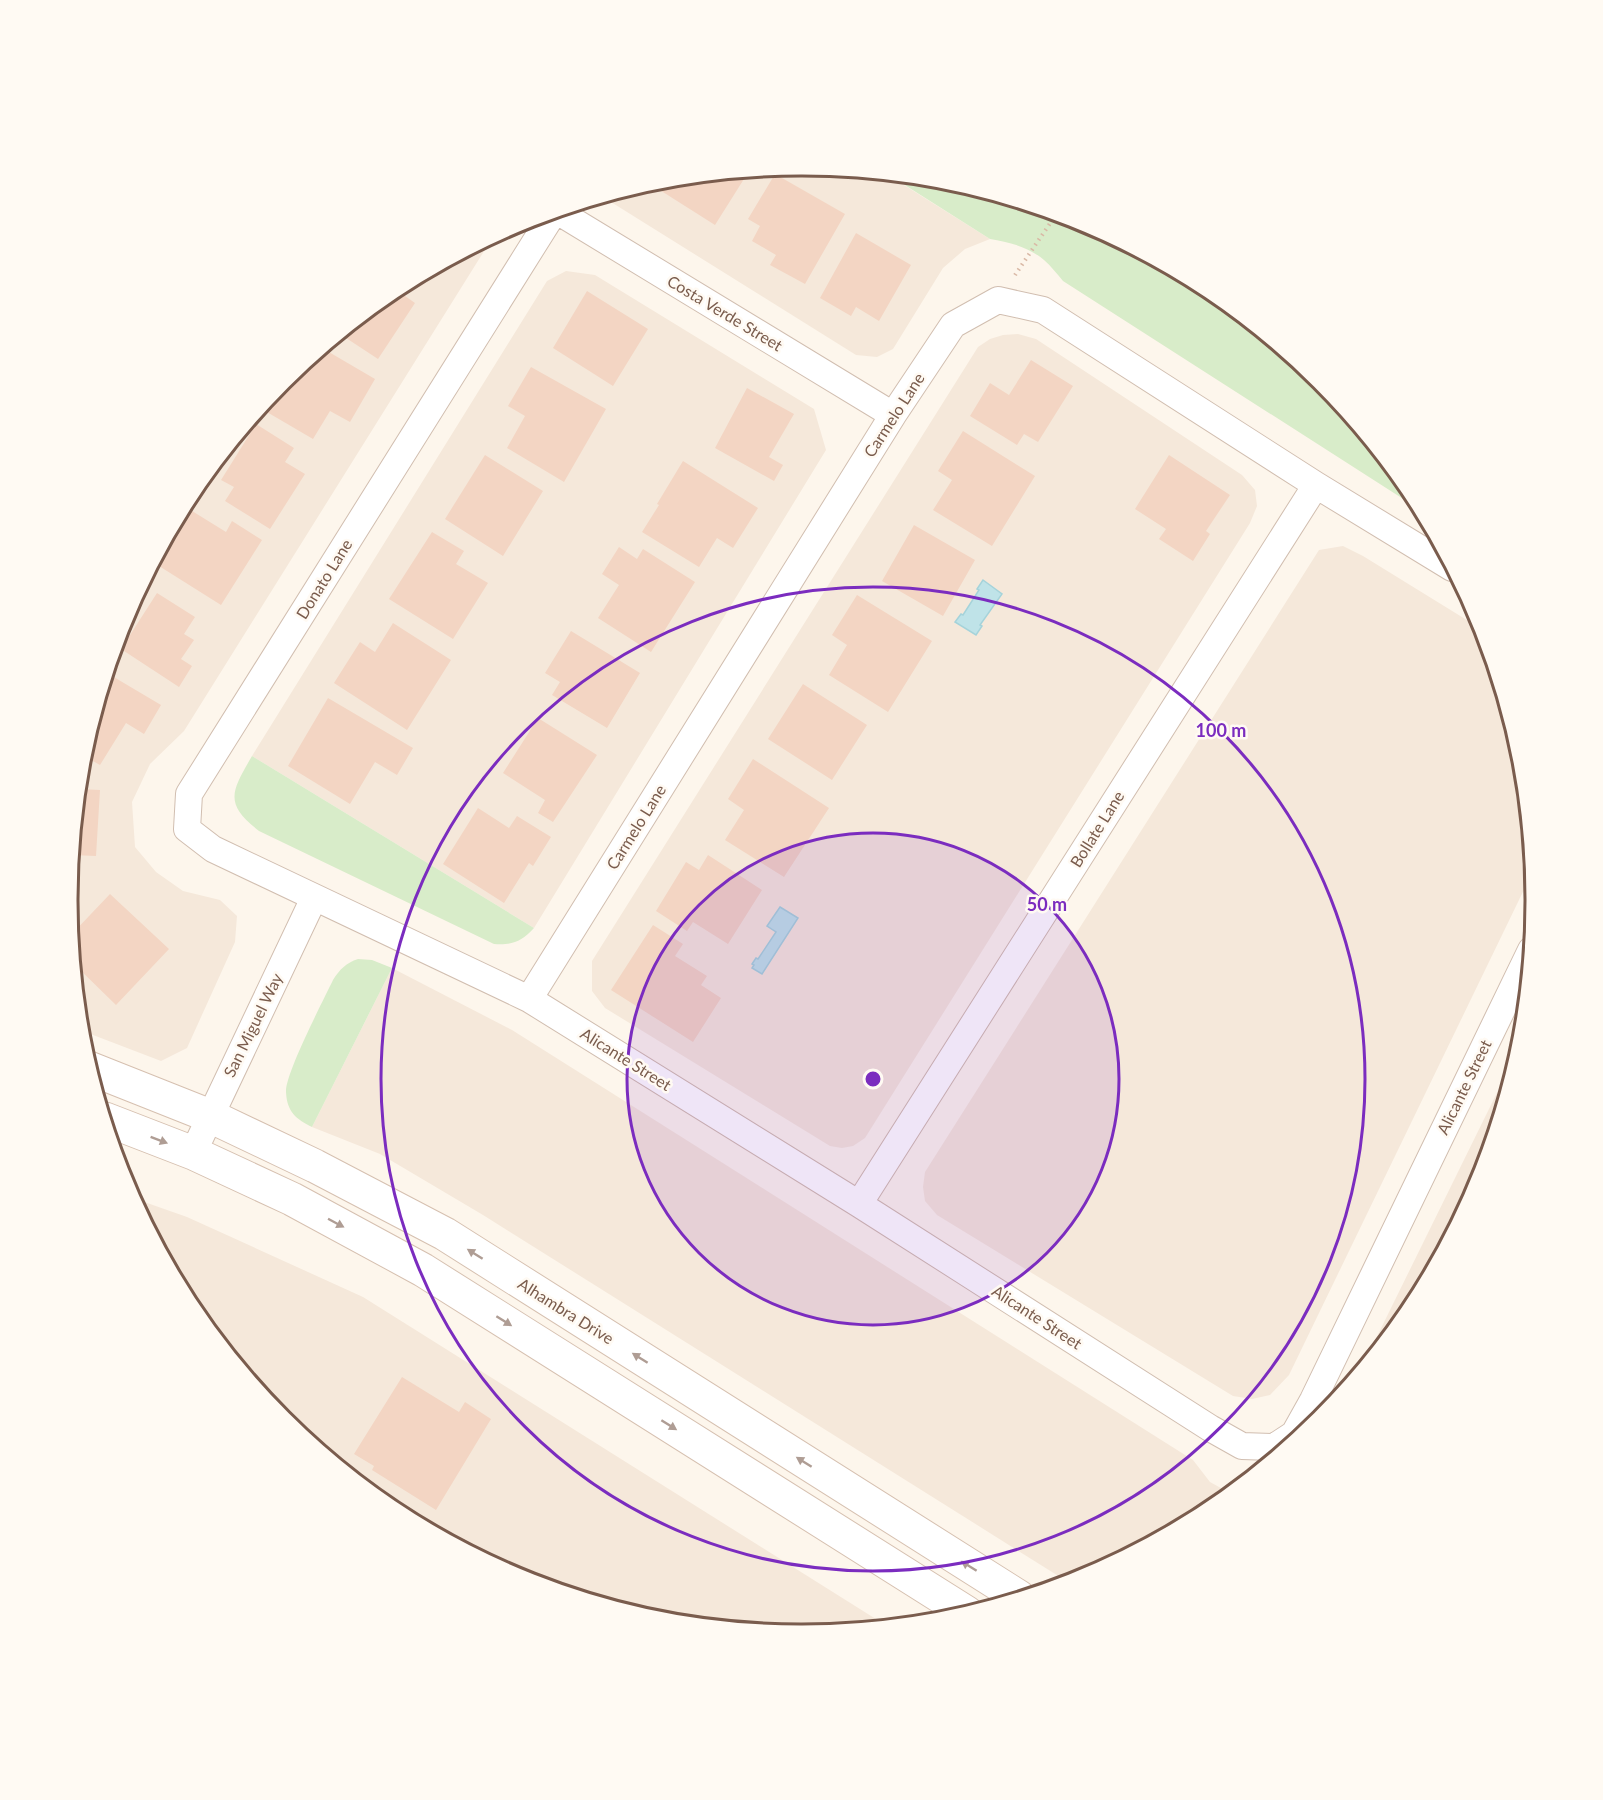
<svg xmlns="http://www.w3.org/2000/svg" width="1603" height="1800" viewBox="0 0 1603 1800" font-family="Lato,sans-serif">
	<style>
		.residential { fill: #f5e8da }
		.green { fill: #d8ecc9 }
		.water { fill: #bfe3e8; stroke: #a5d3da; stroke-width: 1.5 }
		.building { fill: #f3d5c3 }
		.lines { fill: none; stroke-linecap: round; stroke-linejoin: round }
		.minor-casing { stroke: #d1beb0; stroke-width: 28 }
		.secondary-casing { stroke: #d6c0b0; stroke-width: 35 }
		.path { stroke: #d9b8a5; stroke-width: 4; stroke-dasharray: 1.5 4.5; stroke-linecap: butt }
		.minor { stroke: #fff; stroke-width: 26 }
		.secondary { stroke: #fff; stroke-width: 33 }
		.oneway { fill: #af9d94 }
		.ring { fill: none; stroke: #7b2cbf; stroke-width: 3 }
		.labels { text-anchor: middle; stroke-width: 5; stroke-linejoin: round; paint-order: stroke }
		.street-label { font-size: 16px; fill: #7a5c4d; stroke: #fffaf3 }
		.rim { fill: none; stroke: #7a5c4d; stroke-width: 3 }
		.centre { fill: #7b2cbf; stroke: #fffaf3; stroke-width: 3 }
		.ring-label { font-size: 18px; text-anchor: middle; font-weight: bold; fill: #7b2cbf; stroke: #fffaf3; stroke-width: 5; stroke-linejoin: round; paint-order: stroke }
	</style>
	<rect width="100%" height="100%" fill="#fdf6ec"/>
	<path class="residential" d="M802,166L888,175L990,239L965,249L943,268L893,349L877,357L856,355L603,197L659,180Z
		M487,240L486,248L184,731L150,764L132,802L135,847L156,872L183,891L220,900L237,916L235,942L187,1048L161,1061L80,1030L68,900L82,756L124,619L191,492L283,381L394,290Z
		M566,271L595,275L814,409L826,450L534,928L252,756L547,281Z
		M1018,334L1036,339L1242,475L1255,490L1257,506L1250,523L865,1138L853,1146L842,1148L830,1146L605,1008L592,991V961L978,347L990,339L1003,335Z
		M1343,546L1363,556L1483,630L1521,757L1533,871L1289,1375L1270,1395L1252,1399L1233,1396L937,1215L925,1201L923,1187L925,1172L1319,550Z
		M392,968L512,1030L1193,1460L1210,1482L1230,1493L1209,1510L1082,1578L1068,1582L483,1215L380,1154L312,1127Z
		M1521,1044L1479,1181L1412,1308L1360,1371Z
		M133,1198L187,1217L363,1297L887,1626L801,1634L658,1620L520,1578L393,1510L282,1419L191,1307Z"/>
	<path class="green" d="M889,175L945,180L1083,222L1210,290L1321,381L1412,492L1422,511L1063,281C1057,274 1051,266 1044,260C1029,247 1009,242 990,239Z
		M252,756L534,928C521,942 513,945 494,944L259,831C223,803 232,791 252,756Z
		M358,959L372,960L392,968L312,1127C296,1119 287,1112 286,1092C285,1074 323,1001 333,980C340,969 346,963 358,959Z"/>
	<path class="water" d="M983,580L1002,594L980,625L982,626L976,635L955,622L961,614L963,615L979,590L977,589Z
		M780,907L798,918L762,974L752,968L754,965L752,964L756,958L758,959L776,932L767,926Z"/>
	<path class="building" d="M749,171L715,225L655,187L660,180Z
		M775,174L845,214L805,284L770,265L776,255L752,241L760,226L748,219Z
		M856,233L911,265L879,321L856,307L851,316L820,298Z
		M395,289L415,303L378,359L340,334Z
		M587,291L648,329L613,386L553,348Z
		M322,348L375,379L350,422L330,411L313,439L260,408L283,381Z
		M1031,360L1073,386L1038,442L1024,434L1017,445L970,416L990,383L1009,395Z
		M531,367L606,409L564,482L507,448L525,416L508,406Z
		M747,388L794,414L769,457L783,465L774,481L715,448Z
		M256,424L294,448L285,462L305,474L270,529L225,501L234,487L221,480Z
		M963,431L1035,476L992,546L933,510L952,480L938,471Z
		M485,455L543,491L503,556L445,519Z
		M1169,455L1230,495L1206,531L1210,534L1193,561L1159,539L1166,529L1135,509Z
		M683,461L758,508L733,548L717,538L699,567L642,532L659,505L657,504Z
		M184,506L226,532L232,521L262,540L221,605L159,566L168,550L162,546Z
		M914,525L975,560L943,616L882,581Z
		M432,532L464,551L456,564L488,583L453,639L389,599Z
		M619,547L637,559L643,549L695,582L651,652L598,618L619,585L602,574Z
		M157,593L195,617L184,634L194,640L181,659L192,666L179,687L121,649Z
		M857,595L932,641L888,712L829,675L847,645L832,635Z
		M393,623L451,660L407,730L334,683L360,642L375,652Z
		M571,631L640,673L607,728L552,695L560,682L545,673Z
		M107,673L161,705L144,734L126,723L100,765L82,755L90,740L87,739Z
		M803,684L867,725L832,780L768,739Z
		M328,698L413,748L397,775L375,762L350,804L288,766Z
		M538,718L597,755L553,822L538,813L545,800L503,773Z
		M753,759L829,808L784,877L725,840L744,810L728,799Z
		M79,789L100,790L96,856L72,855Z
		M478,808L509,828L517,816L551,837L533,866L529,863L504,903L443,864Z
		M708,855L762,890L728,944L693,922L687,931L656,911L686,862L699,870Z
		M110,894L169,949L116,1005L74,964L71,935Z
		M653,925L683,944L675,956L707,976L701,985L721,998L693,1042L611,990Z
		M402,1377L459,1412L465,1402L491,1419L436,1510L372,1470L374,1466L354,1454Z"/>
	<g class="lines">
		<defs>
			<path id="minor" d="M557,211L893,415
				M554,212L189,794L187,829L213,849L529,999L859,1204L1210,1428L1242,1446L1274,1447L1294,1434L1313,1400L1531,950
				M529,999L893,415L953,325L998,300L1043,310L1316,485L1452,568
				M193,1153L314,898
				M859,1204L1316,485"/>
			<path id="secondary" d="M89,1068L210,1116L315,1166L445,1234L1019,1597
				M105,1119L193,1153L292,1199L423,1270L967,1613"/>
		</defs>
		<use href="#minor" class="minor-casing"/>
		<use href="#secondary" class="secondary-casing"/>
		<path class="path" d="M1053,213L1055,216L1165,270L1183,276
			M1015,275L1055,216"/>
		<use href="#minor" class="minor"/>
		<use href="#secondary" class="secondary"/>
	</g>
	<defs><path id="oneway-solid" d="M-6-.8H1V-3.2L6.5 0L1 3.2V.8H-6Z" transform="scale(1.5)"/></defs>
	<g class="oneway">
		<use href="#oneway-solid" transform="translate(159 1140) rotate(21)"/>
		<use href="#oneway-solid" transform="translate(336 1223) rotate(28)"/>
		<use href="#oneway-solid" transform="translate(475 1254) rotate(-148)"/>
		<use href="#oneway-solid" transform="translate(504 1321) rotate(32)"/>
		<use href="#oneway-solid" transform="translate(640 1358) rotate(-148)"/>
		<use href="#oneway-solid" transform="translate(669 1425) rotate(32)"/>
		<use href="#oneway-solid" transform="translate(804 1462) rotate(-148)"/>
		<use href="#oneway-solid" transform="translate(969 1566) rotate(-148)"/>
	</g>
	<circle cx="873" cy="1079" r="246" fill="#7b2cbf" fill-opacity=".12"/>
	<g class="ring">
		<circle cx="873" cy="1079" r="246"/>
		<circle cx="873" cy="1079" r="492"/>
	</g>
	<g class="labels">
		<g class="street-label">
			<text transform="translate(725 313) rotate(31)" y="6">Costa Verde Street</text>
			<text transform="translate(894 415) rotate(-57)" y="6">Carmelo Lane</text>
			<text transform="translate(324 579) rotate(-58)" y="6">Donato Lane</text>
			<text transform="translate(636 827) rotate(-58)" y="6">Carmelo Lane</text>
			<text transform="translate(1097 829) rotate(-58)" y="6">Bollate Lane</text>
			<text transform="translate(253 1025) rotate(-64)" y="6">San Miguel Way</text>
			<text transform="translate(626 1059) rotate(32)" y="6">Alicante Street</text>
			<text transform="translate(1464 1087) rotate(-64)" y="6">Alicante Street</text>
			<text transform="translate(566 1311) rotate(32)" y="6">Alhambra Drive</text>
			<text transform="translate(1037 1317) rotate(33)" y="6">Alicante Street</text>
		</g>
	</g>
	<path d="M0 0H1603V1800H0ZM801 176H802A723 723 0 0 1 1525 899V901A723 723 0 0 1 802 1624H801A723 723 0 0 1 78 901V899A723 723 0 0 1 801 176Z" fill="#fffaf3" fill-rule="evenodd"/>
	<path class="rim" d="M801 176H802A723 723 0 0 1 1525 899V901A723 723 0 0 1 802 1624H801A723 723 0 0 1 78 901V899A723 723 0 0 1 801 176Z"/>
	<circle cx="873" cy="1079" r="9" class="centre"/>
	<g class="ring-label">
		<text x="1221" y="737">100 m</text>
		<text x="1047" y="911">50 m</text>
	</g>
</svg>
